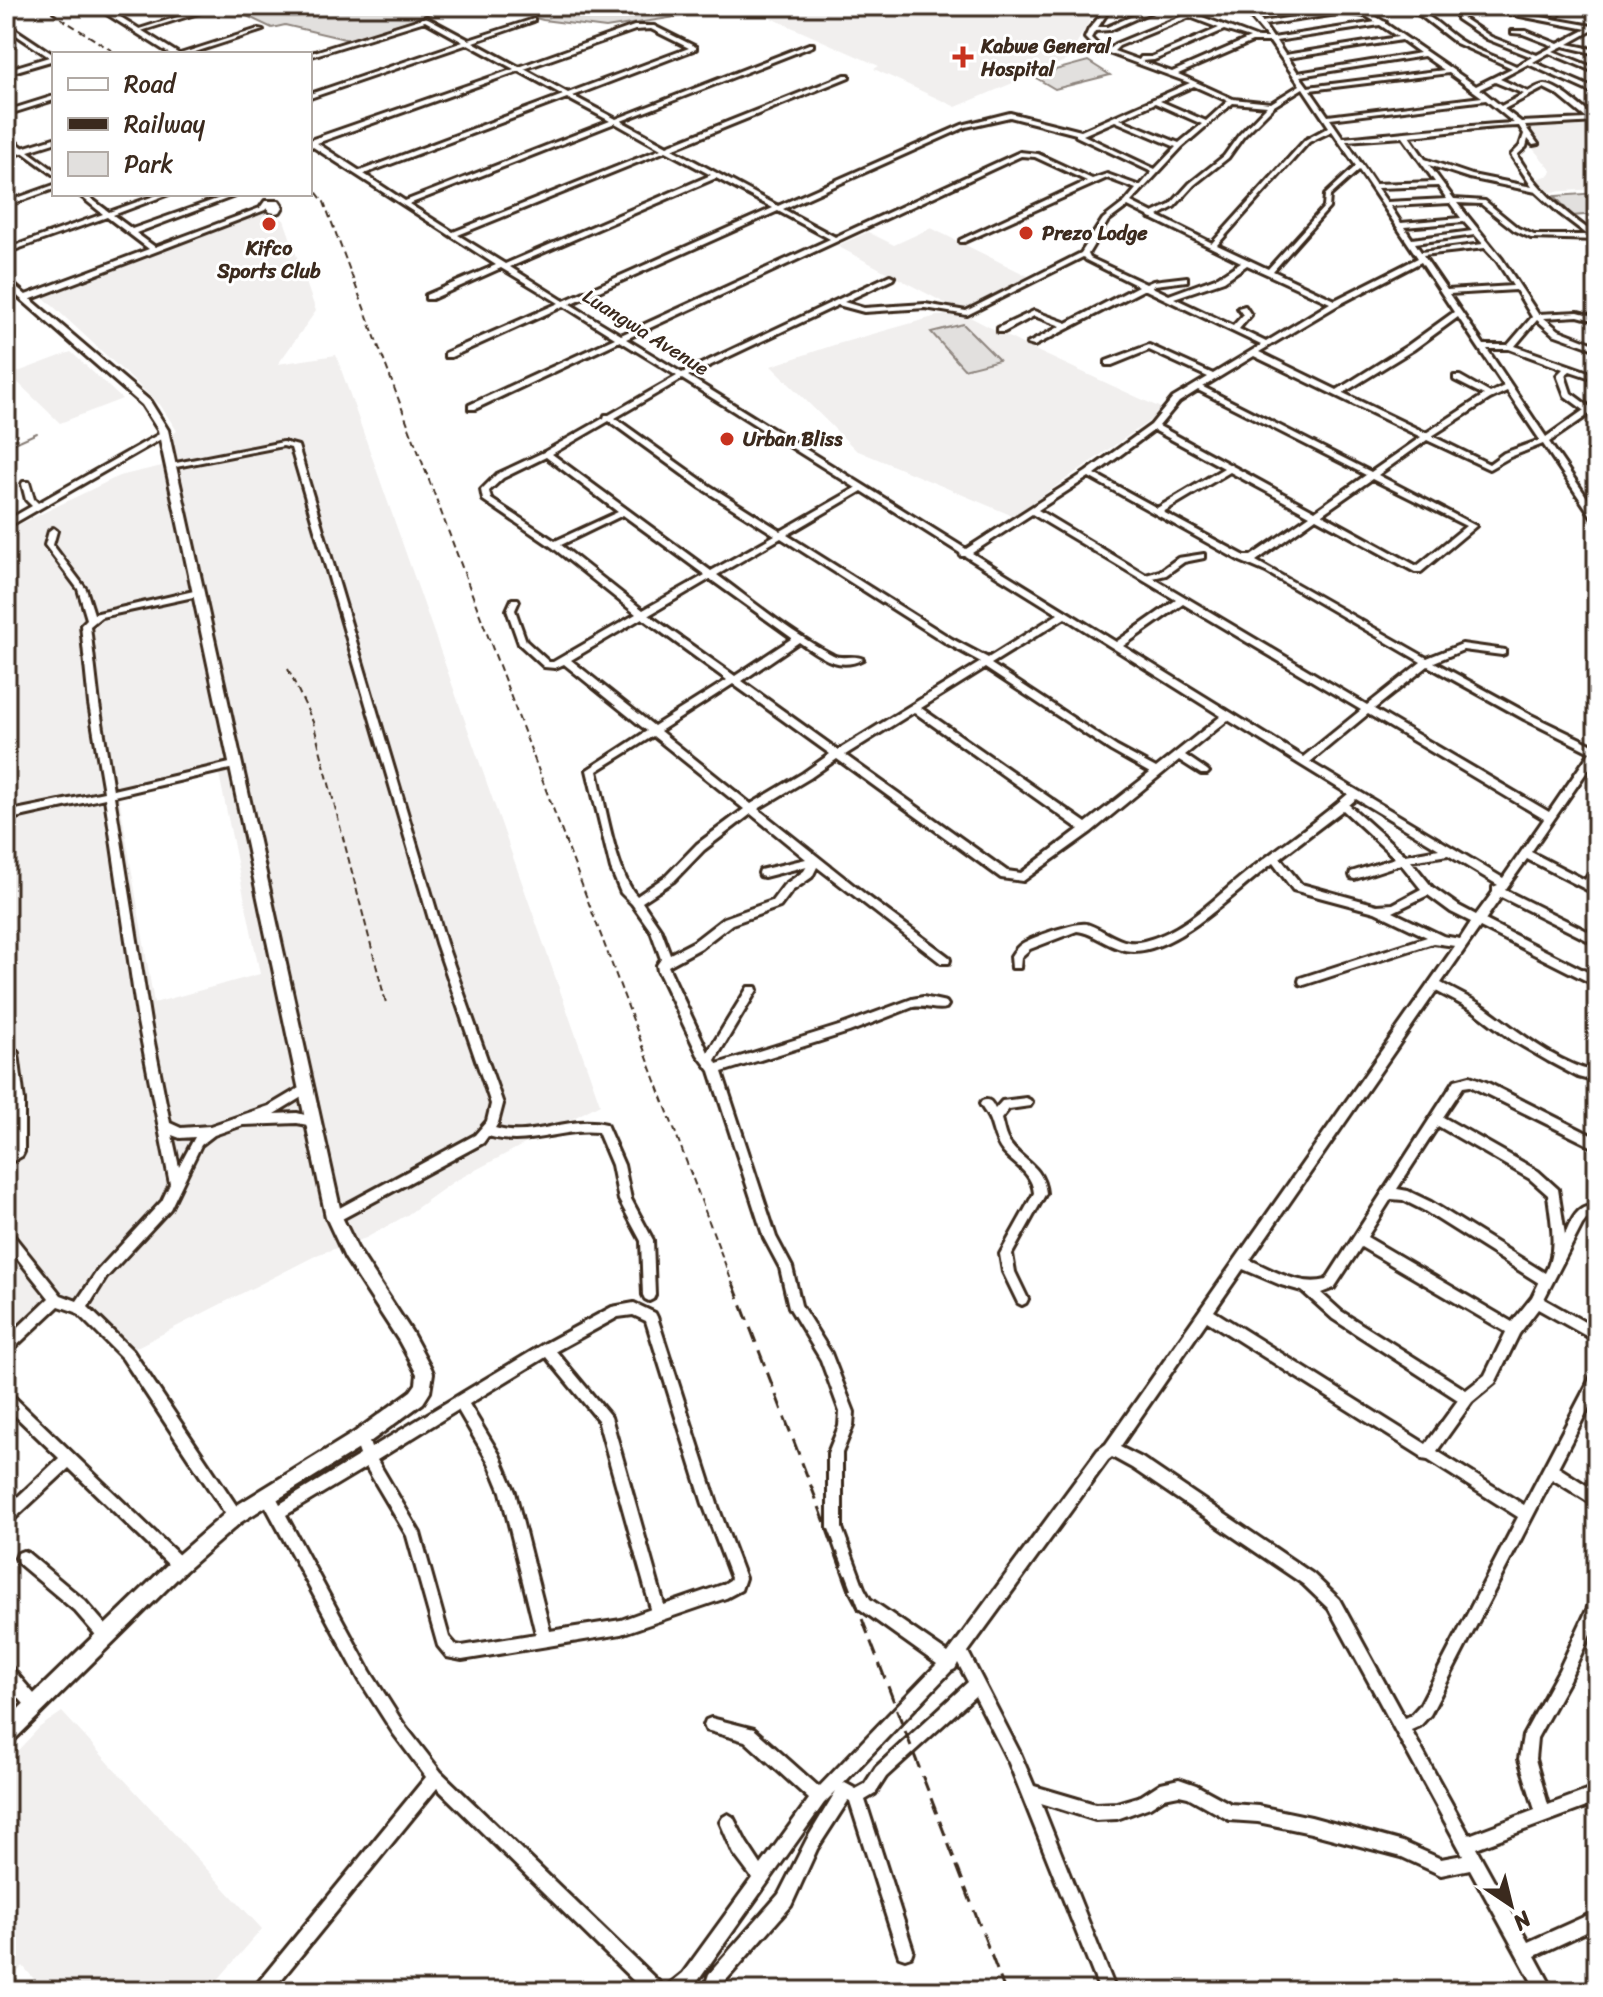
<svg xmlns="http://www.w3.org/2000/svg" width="1603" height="1997" viewBox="0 0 1603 1997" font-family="Sriracha,sans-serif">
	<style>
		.built { fill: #f1efee; fill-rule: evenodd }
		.green { fill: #e2e0de; stroke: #8e857e; stroke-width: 2 }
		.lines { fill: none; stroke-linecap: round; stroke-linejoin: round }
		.stream { stroke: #887e77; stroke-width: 2 }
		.minor-casing { stroke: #3b2a1e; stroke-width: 6 }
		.major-casing { stroke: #3b2a1e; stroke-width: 6 }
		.minor { fill: #fff; fill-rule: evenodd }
		.major { fill: #fff; fill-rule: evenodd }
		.rail-far1 { stroke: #3b2a1e; stroke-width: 2; stroke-dasharray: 7 4; stroke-linecap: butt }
		.rail { stroke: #3b2a1e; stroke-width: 3; stroke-dasharray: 16 8; stroke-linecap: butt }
		.poi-dot { fill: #c8321e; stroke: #fff; stroke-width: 3 }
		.labels { text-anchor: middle; stroke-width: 6; stroke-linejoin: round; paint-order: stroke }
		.far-poi-label { font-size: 20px; font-weight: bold; fill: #3b2a1e; stroke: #fff; text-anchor: start }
		.far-street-label { font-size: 20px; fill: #3b2a1e; stroke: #fff }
	</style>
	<rect width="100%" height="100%" fill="#fff"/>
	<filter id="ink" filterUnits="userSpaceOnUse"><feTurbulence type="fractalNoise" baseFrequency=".0125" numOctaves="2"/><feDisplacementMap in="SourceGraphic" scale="16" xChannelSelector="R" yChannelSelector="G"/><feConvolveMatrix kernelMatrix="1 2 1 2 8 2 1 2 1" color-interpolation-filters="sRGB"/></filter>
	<g filter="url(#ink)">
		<path class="built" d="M744,6H1098L1067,60L956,107L874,69L879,66Z
			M1597,122V189L1549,192L1536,179L1550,175L1552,171L1529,144L1539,143L1526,125Z
			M267,212L284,220L316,311L278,364L336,355L600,1104L453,1182L407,1215L366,1238L319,1254L123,1354L97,1324L64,1304L6,1351V531L119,476L162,466L158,445L177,431L161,406L41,295ZM219,774L260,974L154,1003L119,796Z
			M931,228L1028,276L960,311L837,246L868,232L894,245Z
			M964,314L1026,346L1165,410L1013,516L856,450L771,366L834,345L937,316Z
			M71,352L122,399L60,423L10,375Z
			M62,1712L262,1929L208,1991H44L23,1966L6,1983V1763L40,1727Z"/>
		<path class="green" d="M226,6H455L349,40L285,25L272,28Z
			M490,6H711L694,14L606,28L543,20Z
			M1088,61L1110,75L1055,89L1033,76Z
			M1597,193V214L1572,216L1555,196Z
			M963,324L999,360L964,369L931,332Z"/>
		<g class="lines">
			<path class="stream" d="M6,447L37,433"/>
			<defs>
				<path id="minor" d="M1103,6H1109L1106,15L1098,27H1107L1156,6H1164L1110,30L1095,31L1091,38L1099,46L1109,49L1115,44L1185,15L1165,6H1173L1258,38H1268L1241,6H1271L1250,9L1262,22L1344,9L1370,13L1383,21L1386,22V24L1476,86L1512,68L1456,43L1421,16L1399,6C1423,6 1440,27 1459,40C1476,51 1498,57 1516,66L1532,57L1487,39L1457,19V17H1461L1491,37L1537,55L1554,46L1523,34L1512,33V31H1526L1558,44L1587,29L1468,6H1480L1592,26L1597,24V30H1593L1568,44L1597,50V54L1563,46L1553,51L1597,69V73L1549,53L1533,62L1591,87L1597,91V95L1528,64L1500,79L1528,92C1534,89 1540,84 1546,85C1561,87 1583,109 1595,118H1597V122L1525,126L1538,144L1533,145L1528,139L1526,147L1517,155C1537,189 1565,214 1597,235V240L1531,238L1514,230L1481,204L1457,203L1502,259L1538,314L1578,312L1597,317V321L1578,316L1544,318L1559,330L1597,345V350L1553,334L1537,320L1515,346L1597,375V380L1570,371L1565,375L1571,393L1590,407L1597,403V409L1549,442L1597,512V521L1594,520L1543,444L1510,457L1489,469L1427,440L1378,475L1476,526L1421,572H1415L1316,518L1256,561L1427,658L1462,644L1505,650V654L1502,655L1463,650L1434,662L1531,715L1597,747V757L1531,852L1585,880L1593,867L1597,866V878L1593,884L1597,886V895L1527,859L1505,890L1597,936V945L1501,897L1485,920L1597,977V986L1480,927L1441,983C1455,991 1471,998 1485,1007C1517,1030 1558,1065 1597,1072V1082L1578,1077L1548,1061L1512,1040L1474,1011L1436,991L1250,1260C1273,1270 1300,1287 1326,1280L1455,1080L1470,1076L1486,1082L1597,1138V1149L1470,1086L1463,1087L1443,1117L1538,1171L1558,1189L1565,1235C1570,1224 1577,1205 1591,1207L1593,1211L1582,1225L1544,1299L1597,1329V1342L1538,1309L1519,1334L1495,1383L1472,1402L1437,1451L1524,1505L1592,1375L1597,1373V1392L1558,1467L1597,1492V1507L1552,1479L1430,1715L1420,1726L1411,1730L1469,1835L1535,1810L1519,1759L1523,1736L1559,1670L1592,1599L1597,1597V1620L1569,1680L1537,1738L1535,1759L1548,1805L1597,1787V1803L1476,1848L1528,1942L1597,1911V1927L1535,1956L1554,1991H1537L1470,1869L1441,1875L1402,1857L1311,1833L1258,1822L1229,1820L1188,1797L1179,1795L1164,1798L1150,1807L1117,1819L1095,1820L1041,1803L1116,1991H1100L1009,1763L975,1696L886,1777L875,1794L865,1800L913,1950L911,1956L905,1958L899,1956L897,1950L850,1802L848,1801L817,1849L791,1906L721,1986L715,1988L709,1986L707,1980L709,1974L779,1894L807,1839L836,1791L824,1803L695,1985L687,1991H666L668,1985L683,1973L752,1878L734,1854L720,1822L723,1817L728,1814L733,1817L746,1842L761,1865L809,1799L745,1741L706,1730L704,1725L706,1720L711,1718L754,1729L819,1787L937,1664L860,1609L851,1592L828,1528V1453L839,1426L840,1412L821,1360L789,1307L780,1268L764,1238L710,1071L698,1055L658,971L657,965L661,959L651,931L632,904L621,893L611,869L587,770L647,731L564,664L555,668L544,667L519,644L507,610L512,599H518L519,601L515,610L526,641L549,662H553L636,614L552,547L483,500L481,490L497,474L544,452L604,418L605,415H609L677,376L620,341L475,409H469V405L615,338L564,306L451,357H445V353L559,303L501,268L432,299H426V295L496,265L310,145V140L514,69L468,44L310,98V94L463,42L425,21L312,56L310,57V54H308L426,17L469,40L534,19V21L473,42L519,67L634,26H654L696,47V49L573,96L616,119L809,44H813V46L621,121L667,146L845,75H849V77L672,149L778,206L962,125L1010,113L1081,131L1190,83L1095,48L1085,38L1089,29L1101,15ZM1344,13L1366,16L1376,22L1273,38L1264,25ZM1190,17L1219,28L1151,57H1141L1139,60L1114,51L1119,46ZM1380,25L1398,37L1285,55L1276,41ZM651,29L689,48L568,93L524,69L635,30ZM1224,30L1250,38L1172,72L1141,61L1154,60ZM1402,40L1420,53L1298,73L1288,58ZM1252,42H1270L1300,85L1271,103L1233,99L1178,74ZM1424,56L1444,70L1308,87L1300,76ZM519,71L563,95L360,171L317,143ZM1449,73L1482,97L1328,116L1310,90ZM1495,82L1524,94L1501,106L1480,89ZM1194,86L1228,101L1206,121L1160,101ZM1303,88L1329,127L1305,140L1212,243L1158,216L1174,207L1194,185L1228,158L1243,137L1274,106ZM1544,88L1558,95L1587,119L1521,122L1504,109ZM567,98L610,121L405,201L364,174ZM1486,100L1514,123C1457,126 1400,133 1343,138L1330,119ZM1155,103L1202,124L1179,143L1120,119ZM1233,103L1267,106L1239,135L1224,156L1190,183L1170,205L1153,213L1131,202L1182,147ZM1010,117L1076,134V136L1152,172L1140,186L1107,174L1092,179L1038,154L1020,152L835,237L783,209L966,127ZM1115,121L1176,147L1155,169L1083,135ZM615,123L661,149L453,232L409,204ZM1519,126L1524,134L1520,146L1511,155L1532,187L1472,175L1425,159L1409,136C1446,133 1482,127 1519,126ZM1332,131L1356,166L1325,195L1324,207L1268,269L1217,245L1309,142ZM1403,137L1435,182L1375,184L1346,141ZM666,151L711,175L505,264L458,235ZM1021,156L1035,157L1087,181L960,240V242H964L1107,178L1136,189L1125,202L1103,219L1081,253L966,311L925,304L864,308L844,302L893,279L894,277L890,275L682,373L626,339ZM1429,165L1469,178L1536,192L1559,213L1588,235H1534L1518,228L1485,201L1454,199ZM1359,170L1418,258L1335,300L1273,271L1329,208L1330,196ZM716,178L773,208L564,301L510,267ZM1438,186L1447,199L1387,202L1377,188ZM1450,203L1461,218L1401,223L1390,206ZM1128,206L1148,216L1149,218L1153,219L1241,262L1218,277L1169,295L1152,287L1155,285L1187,281V277L1153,281L1146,284L1090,258L1088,254L1108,221ZM778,211L830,239L621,335L570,304ZM1464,222L1472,231L1412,239L1404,227ZM1475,235L1483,244L1421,252L1415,243ZM1485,248L1497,261L1513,286L1447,290L1423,255ZM1083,257L1086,260L1138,286L1067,323L1034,311L998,328V332H1004L1034,316L1061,326L1027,344L1034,346L1143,290H1146L1261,345L1213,374L1149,345L1106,361V365H1112L1149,350L1208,377L1173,398L1151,425L1086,472L966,549L688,376L838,305L864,312L925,308L967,315ZM1421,262L1454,312L1407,346L1337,390L1259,352L1338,305ZM1247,265L1330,303L1266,342L1239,329L1251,315L1245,306L1238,308L1243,315L1233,326L1174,298L1224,281ZM1516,290L1532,317L1508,345H1484L1449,294ZM1458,317L1504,386L1490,393L1460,376H1454V380L1484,395L1426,433L1343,393L1413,350ZM1487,349H1509L1563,369L1557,375L1565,396L1584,410L1546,437ZM1254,356L1421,437L1371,472L1203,387ZM682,379L856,488L781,531L707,484L615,418ZM1198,390L1366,475L1315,511L1159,426L1179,402ZM1507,391L1540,440L1504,453L1489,464L1432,436L1490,399ZM609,421L701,488L775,535L711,571L552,454ZM1154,430L1224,468L1157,508L1095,474ZM546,457L618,512L555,541L491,499L489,491L503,478ZM1230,472L1310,515L1251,556H1245L1163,512ZM1089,477L1240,561L1266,572L1421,662L1367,705L1153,578L1166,575L1184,562L1204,558V554L1178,558L1160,571L1146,575L1038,510ZM1372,479L1466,526L1417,566L1322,514ZM862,491L960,553L961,556H965L1058,614L988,658L952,639L787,535ZM1032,514L1176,600L1116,642L972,553ZM623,515L705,575L643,610L561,545ZM781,538L946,643L981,662L838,750L742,681L799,642C820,656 838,672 863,659C853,654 842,660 833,655C792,634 754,602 717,575ZM710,579L792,638L791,639L735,676L649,615ZM1183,604L1361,710L1303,757L1123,646ZM642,618L727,680L654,726L571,660ZM1065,618L1221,716L1156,768L1117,747L991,664ZM1428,666L1524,719L1590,752L1549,812L1374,709ZM985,668L1111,751L1150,773L1086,823L921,708ZM733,684L830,754L803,773L751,804L660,731ZM914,712L1079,829L1021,873L1007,871L845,755ZM1368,714L1544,819L1503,878L1310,762ZM1228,720L1348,794C1317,821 1283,844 1251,869C1218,894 1186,931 1144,941C1121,947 1108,931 1087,924C1077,921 1033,937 1023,943C1018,946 1014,951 1011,956L1012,968H1020L1021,957L1030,949L1077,931C1094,932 1111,951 1134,951C1180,950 1238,889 1273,863L1293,890L1375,912L1427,937L1300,978L1299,981L1300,984L1304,985L1433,943L1455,946L1106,1444L1098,1450L948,1653L870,1599L864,1588L842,1528V1453L853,1426L854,1412L831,1353L801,1305L792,1267L776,1237L722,1072L849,1032L913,1007C926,1005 936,1011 946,1008L948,1005L946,1002L923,997L912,999L842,1025L717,1064L715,1060L757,990L756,987H748L708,1052L668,966L701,948L732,924L780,907L792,891L812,877L817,867L941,963H949L950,960L949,957L866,895L758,809L810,778L837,759L1001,878L1023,881L1091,832L1179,760L1201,774H1207L1209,772L1207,770L1185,755ZM653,736L744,809L697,844L666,876L637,896C616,875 605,802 597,771ZM1356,799L1439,849L1405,855L1349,805ZM1343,810L1395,858L1351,872L1350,875L1351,878L1355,879L1401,864L1421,889L1393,904L1377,905L1301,884L1280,858ZM751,814L806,859L760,870L759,873L760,876L764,877L807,866L804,871L784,885L772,901L724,918L693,942L670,954L661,930L642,902L674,881L704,850ZM1448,855L1498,885L1493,887V892L1476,915L1459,906L1432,887L1411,861ZM1428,895L1451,912L1471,922L1460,939L1443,936L1393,912ZM1438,1126L1530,1179L1548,1195C1551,1222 1558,1249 1545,1273L1431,1202L1408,1191L1397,1189ZM1391,1199L1403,1200L1423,1210L1539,1283L1532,1297L1512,1322L1367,1237ZM1361,1247L1506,1332L1485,1375L1466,1390L1341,1311L1321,1293L1334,1288ZM1243,1269L1281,1285L1302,1291L1333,1319L1458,1400L1426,1444L1214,1311ZM1207,1321L1421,1456L1422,1459L1428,1460L1518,1517L1420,1705L1410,1716L1404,1718L1339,1599L1313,1574L1142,1458L1120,1447ZM1112,1457L1132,1468L1303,1584L1329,1609L1463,1855L1441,1859L1403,1842L1311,1817L1258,1806L1231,1804L1196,1785L1179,1779L1161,1783L1141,1796L1117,1803L1095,1804L1034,1786L1020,1753L968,1652L1108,1460ZM958,1663L968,1682L876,1767L865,1784L856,1789L845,1783L843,1784L951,1671L955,1669Z
					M1561,6H1567L1558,16H1554Z
					M206,8L211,9L141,31L136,30Z
					M6,23L54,55V60L6,74V70L49,57L6,28Z
					M258,29L263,30L189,54H180Z
					M54,96V100L6,115V111Z
					M6,135L54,170V175L6,140Z
					M54,185V189L6,206V202Z
					M78,194H85L109,212L160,194H169L113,215L132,229L231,194H240L136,233L155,247L260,208L265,201H279L283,207L280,212L275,213L270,212L267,208L265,210L29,300H23V296L149,249L107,217L6,253V249L103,214Z
					M161,433L168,435L6,528V521L32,506L26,500L22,484L23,482H29L34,499L38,503Z
					M283,442L298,446L446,943L503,1104L498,1123L495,1128C532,1140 569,1114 606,1124L624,1165L631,1199L653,1240L655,1295L653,1299L649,1301L645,1299L643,1295L641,1241L619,1200L612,1165L598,1132C559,1128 527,1148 488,1136L483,1143L338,1221L334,1222L330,1221L328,1217L330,1213L475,1135L487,1121L491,1104L436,943L291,448L283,446L171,468L167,466L171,464Z
					M53,528L57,531L53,545L86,589L94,614L198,590L202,593L198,596L101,617L90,626L99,704L113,790L234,762L239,765L234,768L114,796L150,1022L170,1123L181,1128L210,1126L269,1106L306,1084L310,1086L312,1089L310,1092L274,1114L297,1113L317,1118L319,1121L317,1124L313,1126L297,1123L243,1125L214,1135L201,1145L170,1209L106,1278L88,1307L133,1351L240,1511L242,1516L240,1521L235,1523L230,1521L123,1359L76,1312L59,1306L11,1351L6,1353V1339L49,1298L6,1244V1230L10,1231L61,1295L77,1301L98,1270L162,1201L170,1184L138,1022L105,798L6,820V812L104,792L89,704L81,625L87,619L78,589L45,545L49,531ZM172,1135L180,1138L195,1137L179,1167Z
					M12,1048L16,1050L18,1053L24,1101V1152L22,1156L6,1165V1154L12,1150V1101L6,1053L8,1050Z
					M1026,1098L1030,1100L1032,1103L1030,1106L1009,1109L1001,1119C1003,1125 1004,1133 1007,1139C1019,1161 1043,1163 1046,1193L1012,1254L1015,1272L1028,1299L1026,1303L1022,1305L1018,1303L1003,1272L1000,1254L1034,1193C1032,1172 1015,1166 1003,1152C995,1142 994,1132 990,1121C988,1115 983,1110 980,1104L982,1101C990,1098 992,1103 995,1109L1002,1101Z
					M634,1303L655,1313L657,1317L717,1504L745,1578L741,1590L726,1598L621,1634L462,1660L447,1657L438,1646L407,1536L366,1467L286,1515L370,1671L403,1723L441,1772L662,1985L664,1991H644L437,1788L272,1991H254L256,1985L426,1777L393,1733L360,1681L263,1501L261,1496L263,1491L268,1489L273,1491L280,1504L360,1455L354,1438L356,1433L361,1432L366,1433L371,1448L542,1345L612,1307ZM633,1315L646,1321L703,1504L731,1578L730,1580L722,1585L664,1605L611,1417L556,1351L618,1317ZM546,1357L598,1420L651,1609L621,1620L550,1631L515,1492L499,1454L469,1404ZM458,1410L489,1463L501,1492L536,1634L462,1646L456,1645L449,1637L420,1533L377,1460Z
					M6,1392L11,1394L184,1560L186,1565L184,1570L179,1572L174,1570L69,1468L11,1522L6,1524V1508L59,1458L6,1407Z
					M23,1551L28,1553L85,1601L111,1631L113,1636L111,1641L106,1643L101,1641L75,1611L18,1563L16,1558L18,1553Z
					M6,1665L11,1667L40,1701L42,1706L40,1711L35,1713L30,1711L6,1683Z"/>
				<path id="major" d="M94,6H103L179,54H170Z
					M54,138V143L6,158V153Z
					M6,278L150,401L168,430L342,1217L357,1248L411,1331L431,1368L433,1373L430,1392L423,1403L367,1444L241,1522L185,1571L13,1741L6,1744V1721L173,1559L229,1510L355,1432L411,1391L416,1384L417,1374L399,1341L345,1258L326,1217L158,430L142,405L6,286Z"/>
			</defs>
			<use href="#minor" class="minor-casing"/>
			<use href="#major" class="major-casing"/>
			<use href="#minor" class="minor"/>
			<use href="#major" class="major"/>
			<path class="rail-far1" d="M42,6L117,54
				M310,184L324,202L733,1285
				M288,669L313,722L386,1003"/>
			<path class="rail" d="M733,1283L1005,1991"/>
		</g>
	</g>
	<g class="poi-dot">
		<path d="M959 45h8v8h8v8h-8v8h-8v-8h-8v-8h8z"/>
		<circle cx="269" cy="224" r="8"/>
		<circle cx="1026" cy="233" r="8"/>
		<circle cx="727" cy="439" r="8"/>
	</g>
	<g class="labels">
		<g class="far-poi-label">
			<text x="981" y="53">Kabwe General<tspan x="981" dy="23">Hospital</tspan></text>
			<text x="1042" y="240">Prezo Lodge</text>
			<text x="269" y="255" text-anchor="middle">Kifco<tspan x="269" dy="23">Sports Club</tspan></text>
			<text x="743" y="446">Urban Bliss</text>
		</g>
		<g class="far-street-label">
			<text transform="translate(646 332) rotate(32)" y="7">Luangwa Avenue</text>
		</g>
	</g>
	<rect width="1603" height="1997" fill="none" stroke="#fff" stroke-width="32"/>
	<rect x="16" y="16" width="1571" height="1965" fill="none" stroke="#3b2a1e" stroke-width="3" filter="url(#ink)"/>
	<rect x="52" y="52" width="260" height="144" fill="#ffffff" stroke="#b1aaa5" stroke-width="2"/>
	<rect x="68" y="78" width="40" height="12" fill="#ffffff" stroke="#b1aaa5" stroke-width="2"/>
	<text x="124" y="92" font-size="24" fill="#3b2a1e">Road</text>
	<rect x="68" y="118" width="40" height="12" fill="#3b2a1e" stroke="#b1aaa5" stroke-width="2"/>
	<text x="124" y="132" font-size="24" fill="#3b2a1e">Railway</text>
	<rect x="68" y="152" width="40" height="24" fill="#e2e0de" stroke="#b1aaa5" stroke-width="2"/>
	<text x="124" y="172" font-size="24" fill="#3b2a1e">Park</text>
	<g transform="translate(1511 1905) rotate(145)" stroke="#ffffff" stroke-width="6" paint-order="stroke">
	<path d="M0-6L14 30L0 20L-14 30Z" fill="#3b2a1e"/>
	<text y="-12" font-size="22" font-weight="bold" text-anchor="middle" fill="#3b2a1e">N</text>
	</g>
</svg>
